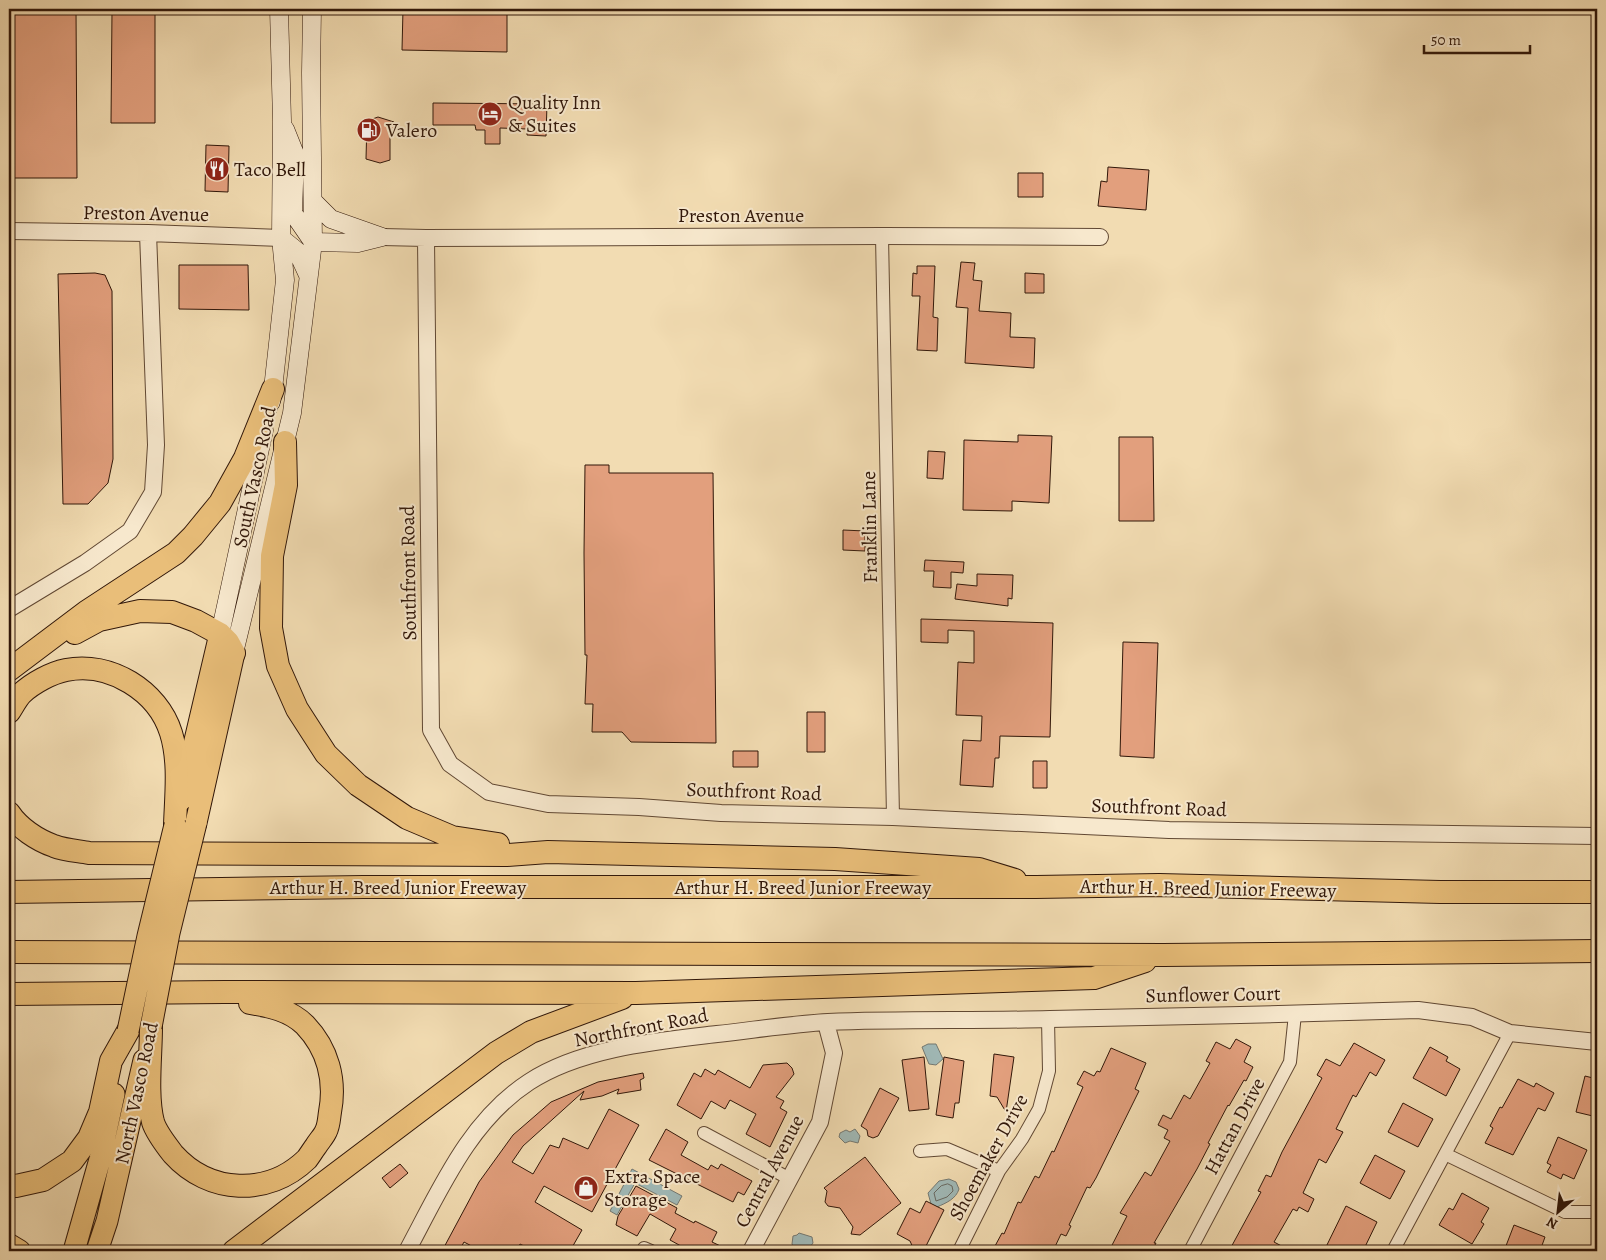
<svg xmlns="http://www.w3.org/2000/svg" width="1606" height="1260" viewBox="0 0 1606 1260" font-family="Alegreya,serif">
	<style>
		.water { fill: #a0b9b7; stroke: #747871 }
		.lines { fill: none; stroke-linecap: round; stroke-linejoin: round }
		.shore { stroke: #686860; stroke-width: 1 }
		.building { fill: #e29f7d; stroke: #311709 }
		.minor-casing { stroke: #614833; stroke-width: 14 }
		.tertiary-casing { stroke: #614833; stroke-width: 18 }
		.secondary-casing { stroke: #311709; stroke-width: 19 }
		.trunk-casing { stroke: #311709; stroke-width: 23 }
		.motorway-casing { stroke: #311709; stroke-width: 24 }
		.minor { stroke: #f7e8cd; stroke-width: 12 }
		.tertiary { stroke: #f7e8cd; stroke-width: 16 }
		.secondary { stroke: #f7e8cd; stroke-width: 18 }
		.trunk { stroke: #e9be79; stroke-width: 21 }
		.motorway { stroke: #e9be79; stroke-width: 22 }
		.trunk-bridge-casing { stroke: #311709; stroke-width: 23; stroke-linecap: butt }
		.trunk-bridge { stroke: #e9be79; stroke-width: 21 }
		.labels { text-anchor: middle; stroke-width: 4; stroke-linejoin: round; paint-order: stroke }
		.poi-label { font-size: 20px; fill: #311709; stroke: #f7e8cd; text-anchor: start }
		.street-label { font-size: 20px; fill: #311709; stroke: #f7e8cd }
	</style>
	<rect width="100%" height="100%" fill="#f2dcb2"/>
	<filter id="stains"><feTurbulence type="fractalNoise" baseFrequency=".004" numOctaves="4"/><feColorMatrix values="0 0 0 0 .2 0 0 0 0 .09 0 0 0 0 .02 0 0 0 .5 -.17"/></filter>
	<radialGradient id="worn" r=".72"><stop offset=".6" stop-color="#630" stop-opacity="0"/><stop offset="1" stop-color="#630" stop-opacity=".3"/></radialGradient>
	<path class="water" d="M928,1044H936L943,1059L936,1065L929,1064L922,1047Z
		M855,1129L860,1136L858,1143L850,1141L845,1143L839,1137L840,1133L846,1130L850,1132Z
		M632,1169L682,1196L677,1205L635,1183L617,1215L610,1211Z
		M949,1179L956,1182L959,1189C956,1199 946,1203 937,1207L931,1204L928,1193L939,1181Z
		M799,1233L812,1237L813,1243L810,1247L794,1248L792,1244L793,1236L797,1235Z"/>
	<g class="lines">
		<path class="shore" d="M948,1184L952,1186L953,1191L947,1197L936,1201L934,1193L941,1186Z"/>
	</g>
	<path class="building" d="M9,9H76L77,178H9Z
		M403,9H507V52L402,50Z
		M112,11H155V123H111Z
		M433,103L547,104L546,136L527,135V129L500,128V144H485V130H476L475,125H433Z
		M378,117L394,122V136H390V160L380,163L366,159L367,121Z
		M206,145L229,146L228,192L205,191Z
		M1108,167L1149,170L1146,210L1098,206L1101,181L1107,182Z
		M1018,173H1043V197H1018Z
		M961,262L975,263L973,280L982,281L979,311L1011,313L1010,337L1035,338L1034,368L965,363L968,308L956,307Z
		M179,265H248L249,310L179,309Z
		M917,266H935L933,317L938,318L937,351L917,350L920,296H912L913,273L917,274Z
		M95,273L105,275L112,291L113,459L108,483L88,504H63L58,274Z
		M1025,273L1044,274V293H1025Z
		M1018,435L1052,436L1049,503L1012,501V511L963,510L964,440L1018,442Z
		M1119,437H1153L1154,521H1119Z
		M928,451L945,452L943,479L927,478Z
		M585,465H609V473H713L716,743L631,742L622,732H592L593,704H585L587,655H585L584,553Z
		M843,530L865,531V551L843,550Z
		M925,560L964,562L963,573L951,572V588L933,587L934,571H924Z
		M977,574L1013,575L1012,599L1008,598V606L955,599L957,584L977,586Z
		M921,619L1053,623L1050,737L1000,736L999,758H995L993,787L960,785L963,740L981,741L982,716L956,715L958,662L974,663V631L948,630V643L921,642Z
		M1123,642L1158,643L1154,758L1120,756Z
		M807,712H825V752H807Z
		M733,751H758V767H733Z
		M1033,761H1047V788H1033Z
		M1236,1039L1251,1047L1244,1062L1253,1067L1246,1081L1244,1080L1229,1106L1228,1105L1208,1143L1210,1144L1197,1169L1154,1243H1156L1152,1251H1109L1127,1216L1120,1213L1145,1172L1151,1176L1170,1141L1164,1138L1168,1130L1158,1125L1163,1115L1171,1119L1184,1095L1190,1099L1210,1063L1206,1061L1216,1042L1230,1049Z
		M1354,1043L1385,1060L1376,1076L1370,1072L1356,1097L1353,1095L1336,1129L1343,1132L1326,1163L1319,1159L1303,1193L1314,1199L1308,1212L1299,1207L1297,1211L1293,1209L1274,1242L1291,1251H1229L1261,1192L1258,1191L1266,1175L1271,1177L1282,1152L1322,1078L1317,1075L1326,1059L1340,1066Z
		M1430,1047L1448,1057L1446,1061L1460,1069L1446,1096L1413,1078Z
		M1111,1048L1146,1063L1135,1089L1139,1091L1096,1178L1090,1188L1087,1187L1069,1225L1071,1226L1066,1236L1061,1234L1053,1251H1006L995,1246L1002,1233L1004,1234L1018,1202L1021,1203L1035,1176L1039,1178L1052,1151L1054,1152L1083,1087L1077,1084L1084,1071L1094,1076L1097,1071L1100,1072Z
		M994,1054L1014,1057L1006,1112L997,1097L990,1096Z
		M924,1057L929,1109L909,1111L902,1060Z
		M944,1057L964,1061L959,1103H955L953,1118L936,1115Z
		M787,1063L792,1068L794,1074L776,1097L784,1101L780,1108L787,1112L770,1147L746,1134L756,1114L730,1100L725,1109L711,1101L701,1119L677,1105L694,1073L701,1077L705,1069L715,1075L718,1070L750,1088L763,1065Z
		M643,1073L644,1078L640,1080L641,1090L617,1094L619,1089L602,1096L580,1100L584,1091L523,1146L512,1162L533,1174L550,1145L559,1148L563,1138L588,1149L609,1109L639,1125L592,1212L544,1186L535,1202L582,1230L570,1251H534L520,1244L516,1251H481L464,1242L459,1251H442L479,1182L513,1135L551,1102L598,1082Z
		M1585,1076L1597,1079V1117L1576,1112Z
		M1518,1079L1534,1087L1536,1083L1554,1093L1545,1111L1538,1108L1513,1155L1485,1143L1493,1128L1490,1126L1500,1107L1502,1108Z
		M880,1088L899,1098L878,1136L873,1138L868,1136L867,1130L861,1126Z
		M1403,1103L1433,1119L1418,1147L1388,1132Z
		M666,1129L688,1142L681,1155L708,1170L711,1165L718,1169L721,1164L752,1181L744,1195L738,1192L733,1202L649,1160Z
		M1558,1137L1587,1150L1574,1179L1563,1174L1561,1179L1547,1172L1551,1165L1547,1163Z
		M1375,1155L1405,1171L1390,1199L1360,1183Z
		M865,1157L901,1203L860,1235L851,1234L853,1227L840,1208L828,1206L825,1202L827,1191L824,1188Z
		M400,1164L408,1173L390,1188L382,1178Z
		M636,1186L677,1208L675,1213L694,1223L695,1221L717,1232L712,1242L731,1251H690L670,1240L676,1229L650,1214L637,1236L616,1225L618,1216Z
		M1462,1193L1489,1208L1481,1222L1484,1224L1472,1244L1439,1225L1449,1208L1453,1210Z
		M926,1201L944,1210L924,1250L917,1251L914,1250L910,1241L897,1234L910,1208L920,1213Z
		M1346,1206L1377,1222L1363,1251H1324Z
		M1514,1225L1545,1237L1540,1251H1504Z"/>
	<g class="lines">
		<defs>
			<path id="minor" d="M882,236L893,817
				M704,1133L790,1179
				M920,1151L947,1149L999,1171
				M1445,1154L1565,1212H1597
				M644,1248L651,1251
				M959,1251L999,1171L1022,1139L1039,1109L1049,1071L1048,1019
				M1190,1251L1290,1062L1295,1014
				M1393,1251L1510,1033"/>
			<path id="tertiary" d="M9,231L148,233L281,238
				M382,237L426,238L882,236L1100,237
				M426,238L431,730L450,764L489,792L548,804L639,807L721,813L893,817L1169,830L1597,836
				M9,609L85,563L130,531L153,492L156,445L148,233
				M407,1251C440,1190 469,1121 529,1082C581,1048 657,1041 717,1034C754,1030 791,1024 828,1022C902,1019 976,1021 1050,1019C1173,1017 1295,1014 1418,1010L1472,1017L1510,1033L1597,1042
				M751,1251L820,1122L834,1053L826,1023"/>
			<path id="secondary" d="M285,129L295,154L293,213L313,242L358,243L382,237
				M313,201L331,219L382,237
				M281,238L297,251L308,275
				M271,402L273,389L285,280L281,238L282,121L279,9
				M220,634L264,430
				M234,653L292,413L313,242L311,73L312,9"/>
			<path id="trunk" d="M181,800L220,634
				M196,823L234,653
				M74,1251L100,1159L114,1094
				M97,1251L107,1221L144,1060"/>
			<path id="motorway" d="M285,442L286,485L272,556L271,628L278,666L297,709L326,754L358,785L407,818L452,837L498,844
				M75,633L99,620L140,611L172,612L196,621L220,634L228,642L234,653
				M9,670L86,612L176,553L193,536L220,503L245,458L273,389
				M9,712C13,706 17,698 22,693C33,683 51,673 66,670C110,661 158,691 171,733C180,762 176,795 175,825
				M9,813C19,828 37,840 54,846C64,850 78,851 89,853L507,855L548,852L835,859L979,869L1015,880
				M9,892L363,887H1036L1159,885L1440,892H1597
				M9,952L1163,955L1597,951
				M9,994L224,992L636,993L1094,978L1145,961
				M151,1027C151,1055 146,1095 153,1122C156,1132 166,1145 173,1154C209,1194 268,1197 307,1159C310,1155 313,1150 316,1146C319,1141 324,1136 326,1131C329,1125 329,1118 330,1112C336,1080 328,1049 305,1025C290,1010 269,1006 250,1003
				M9,1185L16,1186L43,1180L72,1161L89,1138L100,1112L111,1061L128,1031
				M9,1245L19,1251
				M234,1251L496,1053L531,1032L622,998"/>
		</defs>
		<use href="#minor" class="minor-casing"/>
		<use href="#tertiary" class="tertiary-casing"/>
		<use href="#secondary" class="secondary-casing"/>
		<use href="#trunk" class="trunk-casing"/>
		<use href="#motorway" class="motorway-casing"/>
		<use href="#minor" class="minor"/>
		<use href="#tertiary" class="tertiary"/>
		<use href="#secondary" class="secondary"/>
		<use href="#trunk" class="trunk"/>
		<use href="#motorway" class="motorway"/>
		<defs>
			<path id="trunk-bridge" d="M151,1027L169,933L196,823
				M128,1031L148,936L175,825"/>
		</defs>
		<use href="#trunk-bridge" class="trunk-bridge-casing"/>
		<use href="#trunk-bridge" class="trunk-bridge"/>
	</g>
	<defs>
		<symbol id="hotel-disc" viewBox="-11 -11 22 22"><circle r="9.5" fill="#8f2418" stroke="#f7e8cd"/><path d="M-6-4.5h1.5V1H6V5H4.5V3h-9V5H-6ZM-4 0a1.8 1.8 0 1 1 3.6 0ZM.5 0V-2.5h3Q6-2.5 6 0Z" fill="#fff"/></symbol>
		<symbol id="fuel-disc" viewBox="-11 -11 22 22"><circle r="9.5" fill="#8f2418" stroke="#f7e8cd"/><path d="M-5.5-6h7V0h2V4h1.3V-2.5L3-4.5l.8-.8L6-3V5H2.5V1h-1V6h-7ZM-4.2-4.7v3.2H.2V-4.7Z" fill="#fff"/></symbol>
		<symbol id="restaurant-disc" viewBox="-11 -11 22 22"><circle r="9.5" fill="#8f2418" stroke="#f7e8cd"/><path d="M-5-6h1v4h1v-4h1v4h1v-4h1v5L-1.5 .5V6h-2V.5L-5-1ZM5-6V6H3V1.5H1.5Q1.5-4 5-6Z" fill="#fff"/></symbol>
		<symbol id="shop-disc" viewBox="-11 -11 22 22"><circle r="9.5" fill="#8f2418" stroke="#f7e8cd"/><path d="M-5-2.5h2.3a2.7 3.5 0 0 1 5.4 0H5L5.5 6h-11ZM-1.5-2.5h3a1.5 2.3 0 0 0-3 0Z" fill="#fff"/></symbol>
	</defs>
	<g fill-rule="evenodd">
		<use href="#hotel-disc" x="476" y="100" width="28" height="28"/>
		<use href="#fuel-disc" x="355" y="116" width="28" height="28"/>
		<use href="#restaurant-disc" x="203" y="155" width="28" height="28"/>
		<use href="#shop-disc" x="572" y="1174" width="28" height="28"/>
	</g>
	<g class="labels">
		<g class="poi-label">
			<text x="508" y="109">Quality Inn<tspan x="508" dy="23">&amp; Suites</tspan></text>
			<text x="386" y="137">Valero</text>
			<text x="234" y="176">Taco Bell</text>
			<text x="604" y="1183">Extra Space<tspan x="604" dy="23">Storage</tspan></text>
		</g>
		<g class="street-label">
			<text transform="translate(146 213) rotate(1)" y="7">Preston Avenue</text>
			<text x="741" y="222">Preston Avenue</text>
			<text transform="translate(254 477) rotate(-78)" y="7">South Vasco Road</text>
			<text transform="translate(869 527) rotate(-91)" y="7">Franklin Lane</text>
			<text transform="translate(408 573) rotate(-91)" y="7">Southfront Road</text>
			<text transform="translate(754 791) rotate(2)" y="7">Southfront Road</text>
			<text transform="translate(1159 807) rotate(2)" y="7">Southfront Road</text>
			<text x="398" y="894">Arthur H. Breed Junior Freeway</text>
			<text x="803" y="894">Arthur H. Breed Junior Freeway</text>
			<text transform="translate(1208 888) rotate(1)" y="7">Arthur H. Breed Junior Freeway</text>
			<text transform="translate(1213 994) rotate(-1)" y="7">Sunflower Court</text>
			<text transform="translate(641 1027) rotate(-11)" y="7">Northfront Road</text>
			<text transform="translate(136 1093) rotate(-78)" y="7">North Vasco Road</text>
			<text transform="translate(1234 1126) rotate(-62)" y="7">Hattan Drive</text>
			<text transform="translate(988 1157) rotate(-61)" y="7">Shoemaker Drive</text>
			<text transform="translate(769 1171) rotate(-62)" y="7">Central Avenue</text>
		</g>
	</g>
	<rect width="1606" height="1260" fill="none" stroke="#f2dcb2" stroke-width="30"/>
	<rect x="10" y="10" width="1586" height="1240" fill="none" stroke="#311709" stroke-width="2.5"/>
	<rect x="15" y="15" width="1576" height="1230" fill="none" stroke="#311709"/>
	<g transform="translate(1558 1212) rotate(208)" stroke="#f7e8cd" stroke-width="4" paint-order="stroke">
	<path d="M0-4L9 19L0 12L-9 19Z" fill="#311709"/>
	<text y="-8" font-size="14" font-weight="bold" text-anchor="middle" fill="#311709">N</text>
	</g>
	<path d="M1424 45v8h106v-8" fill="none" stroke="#311709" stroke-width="2.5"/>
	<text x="1431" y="45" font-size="15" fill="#311709" stroke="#f7e8cd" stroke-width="4" paint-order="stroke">50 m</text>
	<rect width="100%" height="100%" filter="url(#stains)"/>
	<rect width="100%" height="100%" fill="url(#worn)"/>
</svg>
